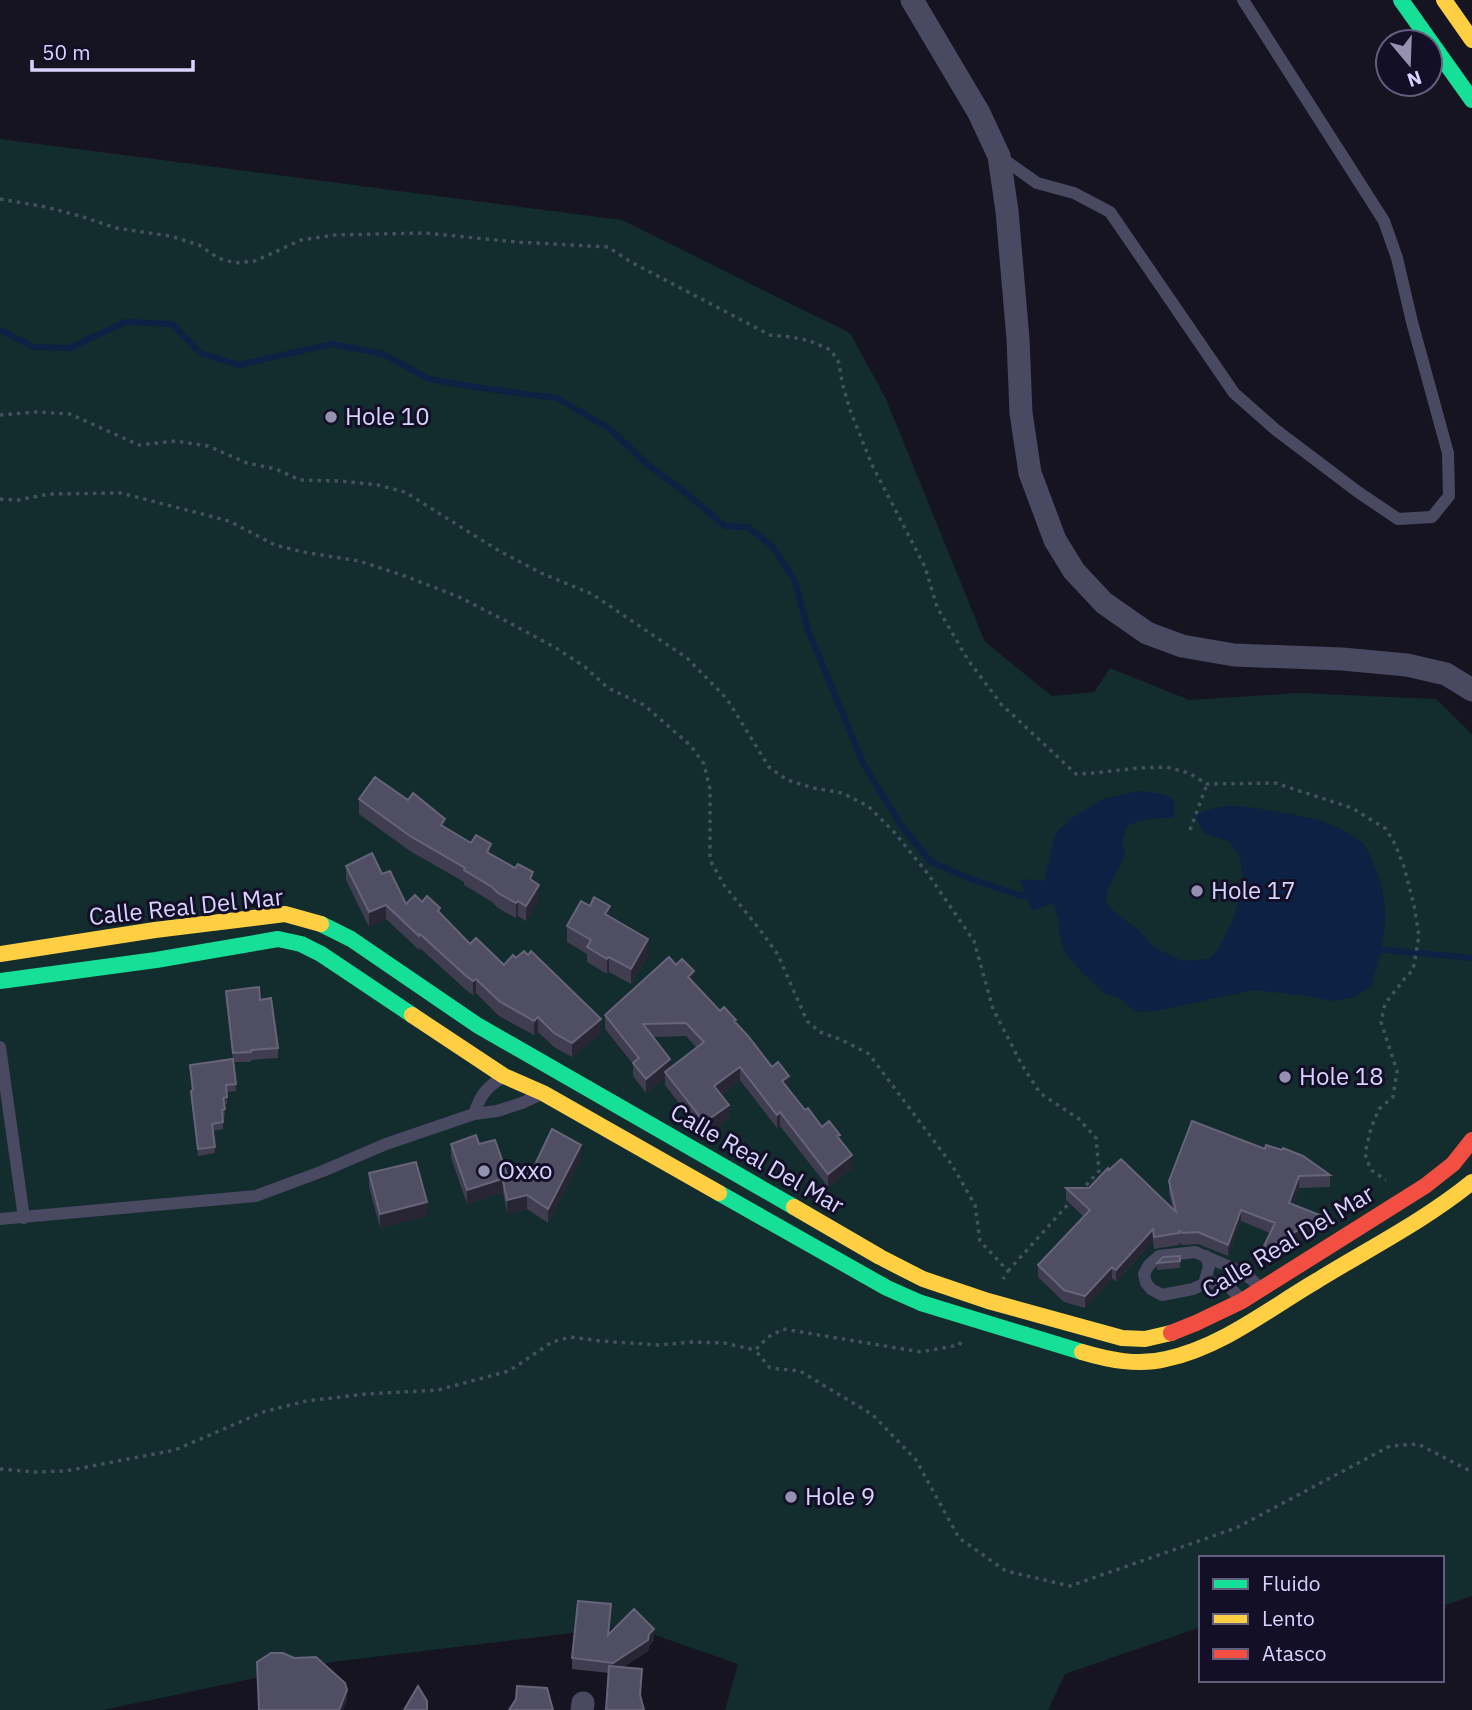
<svg xmlns="http://www.w3.org/2000/svg" width="1472" height="1710" viewBox="0 0 1472 1710" font-family="'IBM Plex Sans',sans-serif">
	<style>
		.green { fill: #132c2d }
		.water { fill: #0d2144 }
		.lines { fill: none; stroke-linecap: round; stroke-linejoin: round }
		.stream { stroke: #0d2144; stroke-width: 6 }
		.path { stroke: #44505f; stroke-width: 3.5; stroke-dasharray: 3.5 5; stroke-linecap: butt }
		.lane { stroke: #4a4962; stroke-width: 12 }
		.street { stroke: #4a4962; stroke-width: 23 }
		.fast { stroke: #16e098; stroke-width: 16 }
		.slow { stroke: #ffcf43; stroke-width: 16 }
		.jam { stroke: #f24e42; stroke-width: 16 }
		.wall { fill: #403d50; fill-rule: evenodd }
		.shaded-wall { fill: #282635 }
		.building { fill: #504e63; stroke: #66637b; stroke-width: 2 }
		.poi-dot { fill: #9591b1; stroke: #130f26; stroke-width: 2.5 }
		.labels { text-anchor: middle; stroke-width: 6; stroke-linejoin: round; paint-order: stroke }
		.poi-label { font-size: 24px; fill: #d9d4ff; stroke: #130f26; text-anchor: start }
		.street-label { font-size: 24px; fill: #d9d4ff; stroke: #130f26 }
	</style>
	<rect width="100%" height="100%" fill="#161421"/>
	<path class="green" d="M0,139L622,220L850,333L886,399L985,642L1052,696L1094,692L1110,668L1189,700L1299,693L1436,699L1472,734V1596L1442,1606V1558H1201V1627L1065,1674L1048,1710H725L738,1664L629,1626L332,1662L103,1710H0Z"/>
	<path class="water" d="M1137,791L1164,794L1174,800V818C1157,817 1143,819 1127,826L1122,841L1125,852L1120,866L1109,886L1105,900L1115,913L1140,931L1153,947L1182,961L1209,959L1218,950L1233,919L1244,884L1240,857L1230,842L1203,833L1196,815C1225,800 1248,807 1279,812C1309,817 1340,823 1363,844C1369,849 1371,860 1375,867C1393,912 1384,942 1371,987L1354,997L1334,1001L1301,995L1253,990L1156,1011L1135,1012L1120,998L1104,993L1080,970L1065,953L1059,934V921L1053,903L1032,911L1020,879L1044,881L1055,834L1071,819L1101,800Z"/>
	<g class="lines">
		<path class="stream" d="M0,330L34,347L70,348L125,322L172,324L200,353L239,365L331,344L383,354L429,379L488,389L557,398L610,429L647,464L686,493L725,526L748,527L773,547L795,581L808,630L864,765L901,825L931,862L974,880L1018,895L1034,897
			M1374,949L1472,958"/>
		<path class="path" d="M0,199L46,207L80,216L116,228L170,236L199,245L218,258L235,263L255,261L301,240L335,235L426,233L516,242L608,247L631,262L770,335L791,337L810,341L831,350L839,363L842,382L850,410L872,465L925,567L937,607L968,660L1001,704L1076,774L1095,773L1138,768L1166,767L1189,773L1207,784L1275,783L1352,808L1386,829L1395,844L1404,867L1414,905L1419,936L1413,970L1405,978L1385,1004L1381,1022L1397,1071L1393,1097L1379,1109L1371,1128L1365,1154L1371,1170L1386,1180
			M0,415L36,412L70,414L139,445L176,441L208,446L247,463L276,469L300,480L340,481L378,485L405,492L496,549L541,573L592,594L687,658L727,699L769,767L787,780L814,788L842,793L868,806L894,832L928,874L974,941L993,1009L1022,1065L1040,1093L1079,1119L1096,1138L1099,1171L1080,1192
			M0,499L18,500L49,494L121,493L229,521L275,545L303,552L359,561L405,576L459,597L508,622L556,648L585,667L608,688L644,705L691,746L704,764L710,789V860L724,885L761,931L778,955L807,1021L820,1032L842,1040L869,1054L952,1165L975,1205L980,1241L1008,1271L1003,1279
			M1190,830L1207,784
			M1008,1271L1072,1200
			M961,1342L959,1345L921,1352L783,1329L768,1337L755,1350L770,1368L800,1371L873,1415L916,1460L959,1538L1006,1571L1070,1586L1236,1528L1390,1446L1418,1444L1472,1472
			M0,1469L34,1472L66,1471L175,1450L263,1412L306,1401L366,1394L438,1390L509,1371L552,1342L571,1337L600,1341L659,1345L693,1342L724,1343L755,1350"/>
		<path class="lane" d="M999,156L1037,183L1074,193L1110,212L1234,393L1276,430L1358,492L1398,519L1432,517L1449,496L1448,453L1412,322L1397,258L1384,221L1243,0
			M0,1047L24,1218
			M474,1114C480,1096 485,1089 501,1078
			M0,1219L256,1196L323,1171L386,1144L474,1114L497,1111L522,1103L539,1095
			M1204,1284L1209,1266L1206,1256
			M1240,1298L1224,1282L1204,1284L1193,1289L1162,1295L1151,1289L1146,1283L1144,1274L1149,1265L1159,1256L1195,1252L1242,1272L1251,1279L1260,1288"/>
		<path class="street" d="M912,0L979,113L999,156L1007,211L1018,339L1021,413L1030,473L1055,540L1074,571L1104,603L1147,633L1182,646L1234,655L1342,659L1407,665L1446,674L1472,690
			M582,1710L583,1703"/>
		<path class="fast" d="M1401,0L1472,100
			M321,924L351,939L477,1025L794,1207
			M0,981L156,960L278,939L301,944L321,954L412,1015
			M719,1193L887,1288L921,1303L1082,1352"/>
		<path class="slow" d="M1444,0L1472,40
			M0,954L155,930L285,914L321,924
			M412,1015L504,1076L543,1093L719,1193
			M794,1207L880,1257L923,1279L988,1301L1122,1338L1145,1339L1171,1333
			M1082,1352C1109,1360 1138,1366 1166,1359C1222,1347 1270,1308 1318,1280C1370,1248 1424,1221 1472,1182"/>
		<path class="jam" d="M1171,1333L1196,1323L1242,1301L1425,1186L1453,1164L1472,1140"/>
	</g>
	<path class="wall" d="M359,799L445,828L533,881L539,900L526,921L518,916L516,918L498,908L492,902L464,885V882L410,851L359,814Z
		M346,866L382,874L406,904L422,902L440,914L470,944L504,965L601,1033L572,1057L554,1047L538,1032L534,1035L499,1016L476,993L473,995L465,989L420,948L419,950L386,919L369,927L346,880Z
		M610,916L625,927L648,955L631,984L609,972L607,974L587,962V954L567,942V926Z
		M694,984L720,1011L736,1023L805,1110L822,1127L840,1140L852,1168L828,1187L780,1126L777,1128L740,1080L721,1095L729,1118L706,1135L701,1132L665,1085V1077L646,1093L633,1076V1064L605,1029V1015ZM686,1036L697,1048L670,1068L654,1037Z
		M226,991L260,1000L275,1029L278,1048V1058L251,1060V1062H234L236,1091L227,1092V1104H224L225,1116L223,1117V1129L213,1131L215,1153L198,1156L191,1098V1091H192L190,1065L233,1059L226,1000Z
		M451,1144H479L508,1179L581,1159L548,1223L527,1209L507,1214L503,1192L467,1204L451,1158Z
		M369,1173L427,1216L380,1228L369,1187Z
		M1330,1175V1187L1299,1188L1293,1204L1322,1228L1261,1264L1270,1233L1241,1221L1228,1256L1198,1244L1183,1245L1179,1243V1245L1154,1249L1153,1241L1116,1282L1112,1278L1085,1308L1064,1302L1038,1277V1265L1084,1217L1066,1200V1188L1173,1209L1169,1193V1181Z
		M1180,1256V1268L1157,1270V1263Z
		M611,1615L609,1634L654,1640L649,1646L648,1651L623,1667L642,1680L609,1673L572,1669V1658Z"/>
	<path class="shaded-wall" d="M491,844V859L487,852Z
		M539,885V900L526,921V906Z
		M518,901V916L516,918V903Z
		M386,905V919L369,927V912Z
		M610,906V922L605,914Z
		M648,939V955L631,984V969Z
		M609,957V972L607,974V959Z
		M694,971V984L688,977Z
		M476,979V993L473,995V981Z
		M538,1017V1032L534,1035V1021Z
		M601,1019V1033L572,1057V1043Z
		M670,1059V1072H665V1077L646,1093V1079Z
		M740,1067V1080L714,1100V1086Z
		M789,1076V1089L782,1081Z
		M729,1105V1118L706,1135V1121Z
		M780,1112V1126L777,1128V1115Z
		M581,1145V1159L548,1223V1209Z
		M852,1155V1168L828,1187V1174Z
		M1299,1176V1188L1289,1215V1203Z
		M508,1177V1190L503,1181V1192L467,1204V1190Z
		M527,1195V1209L507,1214V1200Z
		M427,1202V1216L380,1228V1214Z
		M1241,1210V1221L1228,1256V1245Z
		M1322,1216V1228L1261,1264V1252Z
		M1153,1229V1241L1116,1282V1270Z
		M1112,1267V1278L1085,1308V1296Z
		M611,1604V1615L608,1647V1635Z
		M654,1629V1640L649,1646L648,1651L613,1674V1663Z
		M347,1690V1700L343,1710H339Z"/>
	<path class="building" d="M375,777L408,800L413,793L445,819L441,825L471,843L476,835L491,844L487,852L515,868L518,864L533,872L530,879L539,885L526,906L518,901L516,903L498,893L492,887L464,870L465,868L410,836L359,799Z
		M372,853L382,874L390,871L406,904L415,895L422,902L427,896L440,908L438,911L470,944L476,938L504,965L513,955L516,958L524,951L528,955L531,951L601,1019L572,1043L554,1033L538,1017L534,1021L499,1001L476,979L473,981L465,975L420,934L419,936L386,905L369,912L346,866Z
		M594,897L610,906L605,914L648,939L631,969L609,957L607,959L587,947L591,940L567,926L581,901L590,906Z
		M669,957L676,965L682,959L694,971L688,977L720,1011L724,1007L736,1020L734,1021L748,1036L772,1067L778,1062L789,1076L782,1081L805,1110L808,1108L822,1127L829,1121L840,1135L837,1136L852,1155L828,1174L780,1112L777,1115L740,1067L714,1086L729,1105L706,1121L701,1118L665,1072L704,1042L686,1023L643,1024L670,1059L646,1079L633,1063L639,1058L605,1015Z
		M259,987L260,1000L271,998L278,1048L251,1050V1052L233,1053L226,991Z
		M233,1059L236,1084L226,1085L227,1097L223,1098L225,1109L222,1110L223,1122L212,1124L215,1147L198,1149L191,1091L193,1090L190,1065Z
		M1192,1121L1265,1149L1266,1145L1282,1150L1283,1148L1303,1156L1330,1175L1299,1176L1289,1203L1322,1216L1261,1252L1275,1223L1241,1210L1228,1245L1198,1232L1183,1233L1179,1231V1233L1154,1237L1153,1229L1116,1270L1112,1267L1085,1296L1064,1290L1038,1265L1090,1210L1066,1188H1089L1108,1168L1109,1170L1121,1159L1176,1212L1169,1181Z
		M552,1129L581,1145L548,1209L527,1195L507,1200L503,1181L531,1173Z
		M476,1135L479,1144L495,1140L508,1177L467,1190L451,1144Z
		M416,1162L427,1202L380,1214L369,1173Z
		M1180,1256V1261L1157,1263L1163,1257Z
		M578,1601L611,1604L608,1635L634,1609L654,1629L649,1634L648,1640L613,1663L572,1658Z
		M271,1653H283L294,1658L316,1657L345,1683L347,1690L339,1710H259L257,1662Z
		M609,1666L642,1669L640,1695L644,1710H606Z
		M418,1686L427,1701V1710H404Z
		M517,1686L547,1688L553,1710H509L516,1699Z"/>
	<g class="poi-dot">
		<circle cx="331" cy="417" r="7"/>
		<circle cx="1197" cy="891" r="7"/>
		<circle cx="1285" cy="1077" r="7"/>
		<circle cx="484" cy="1171" r="7"/>
		<circle cx="791" cy="1497" r="7"/>
	</g>
	<g class="labels">
		<g class="poi-label">
			<text x="345" y="425">Hole 10</text>
			<text x="1211" y="899">Hole 17</text>
			<text x="1299" y="1085">Hole 18</text>
			<text x="498" y="1179">Oxxo</text>
			<text x="805" y="1505">Hole 9</text>
		</g>
		<g class="street-label">
			<text transform="translate(186 907) rotate(-6)" y="8">Calle Real Del Mar</text>
			<text transform="translate(757 1159) rotate(30)" y="8">Calle Real Del Mar</text>
			<text transform="translate(1288 1242) rotate(-31)" y="8">Calle Real Del Mar</text>
		</g>
	</g>
	<rect x="1199" y="1556" width="245" height="126" fill="#130f26" stroke="#625e7d" stroke-width="2"/>
	<rect x="1213" y="1579" width="35" height="10" fill="#16e098" stroke="#625e7d" stroke-width="2"/>
	<text x="1262" y="1591" font-size="21" fill="#d9d4ff">Fluido</text>
	<rect x="1213" y="1614" width="35" height="10" fill="#ffcf43" stroke="#625e7d" stroke-width="2"/>
	<text x="1262" y="1626" font-size="21" fill="#d9d4ff">Lento</text>
	<rect x="1213" y="1649" width="35" height="10" fill="#f24e42" stroke="#625e7d" stroke-width="2"/>
	<text x="1262" y="1661" font-size="21" fill="#d9d4ff">Atasco</text>
	<g transform="translate(1409 63) rotate(161)"><circle r="33" fill="#130f26" stroke="#625e7d" stroke-width="2"/>
	<path d="M0-5L12 26L0 18L-12 26Z" fill="#9591b1"/>
	<text y="-10" font-size="19" font-weight="bold" text-anchor="middle" fill="#d9d4ff">N</text>
	</g>
	<path d="M32 60v10h161v-10" fill="none" stroke="#d9d4ff" stroke-width="3.5"/>
	<text x="42" y="60" font-size="21" fill="#d9d4ff" stroke="#130f26" stroke-width="5" paint-order="stroke">50 m</text>
</svg>
